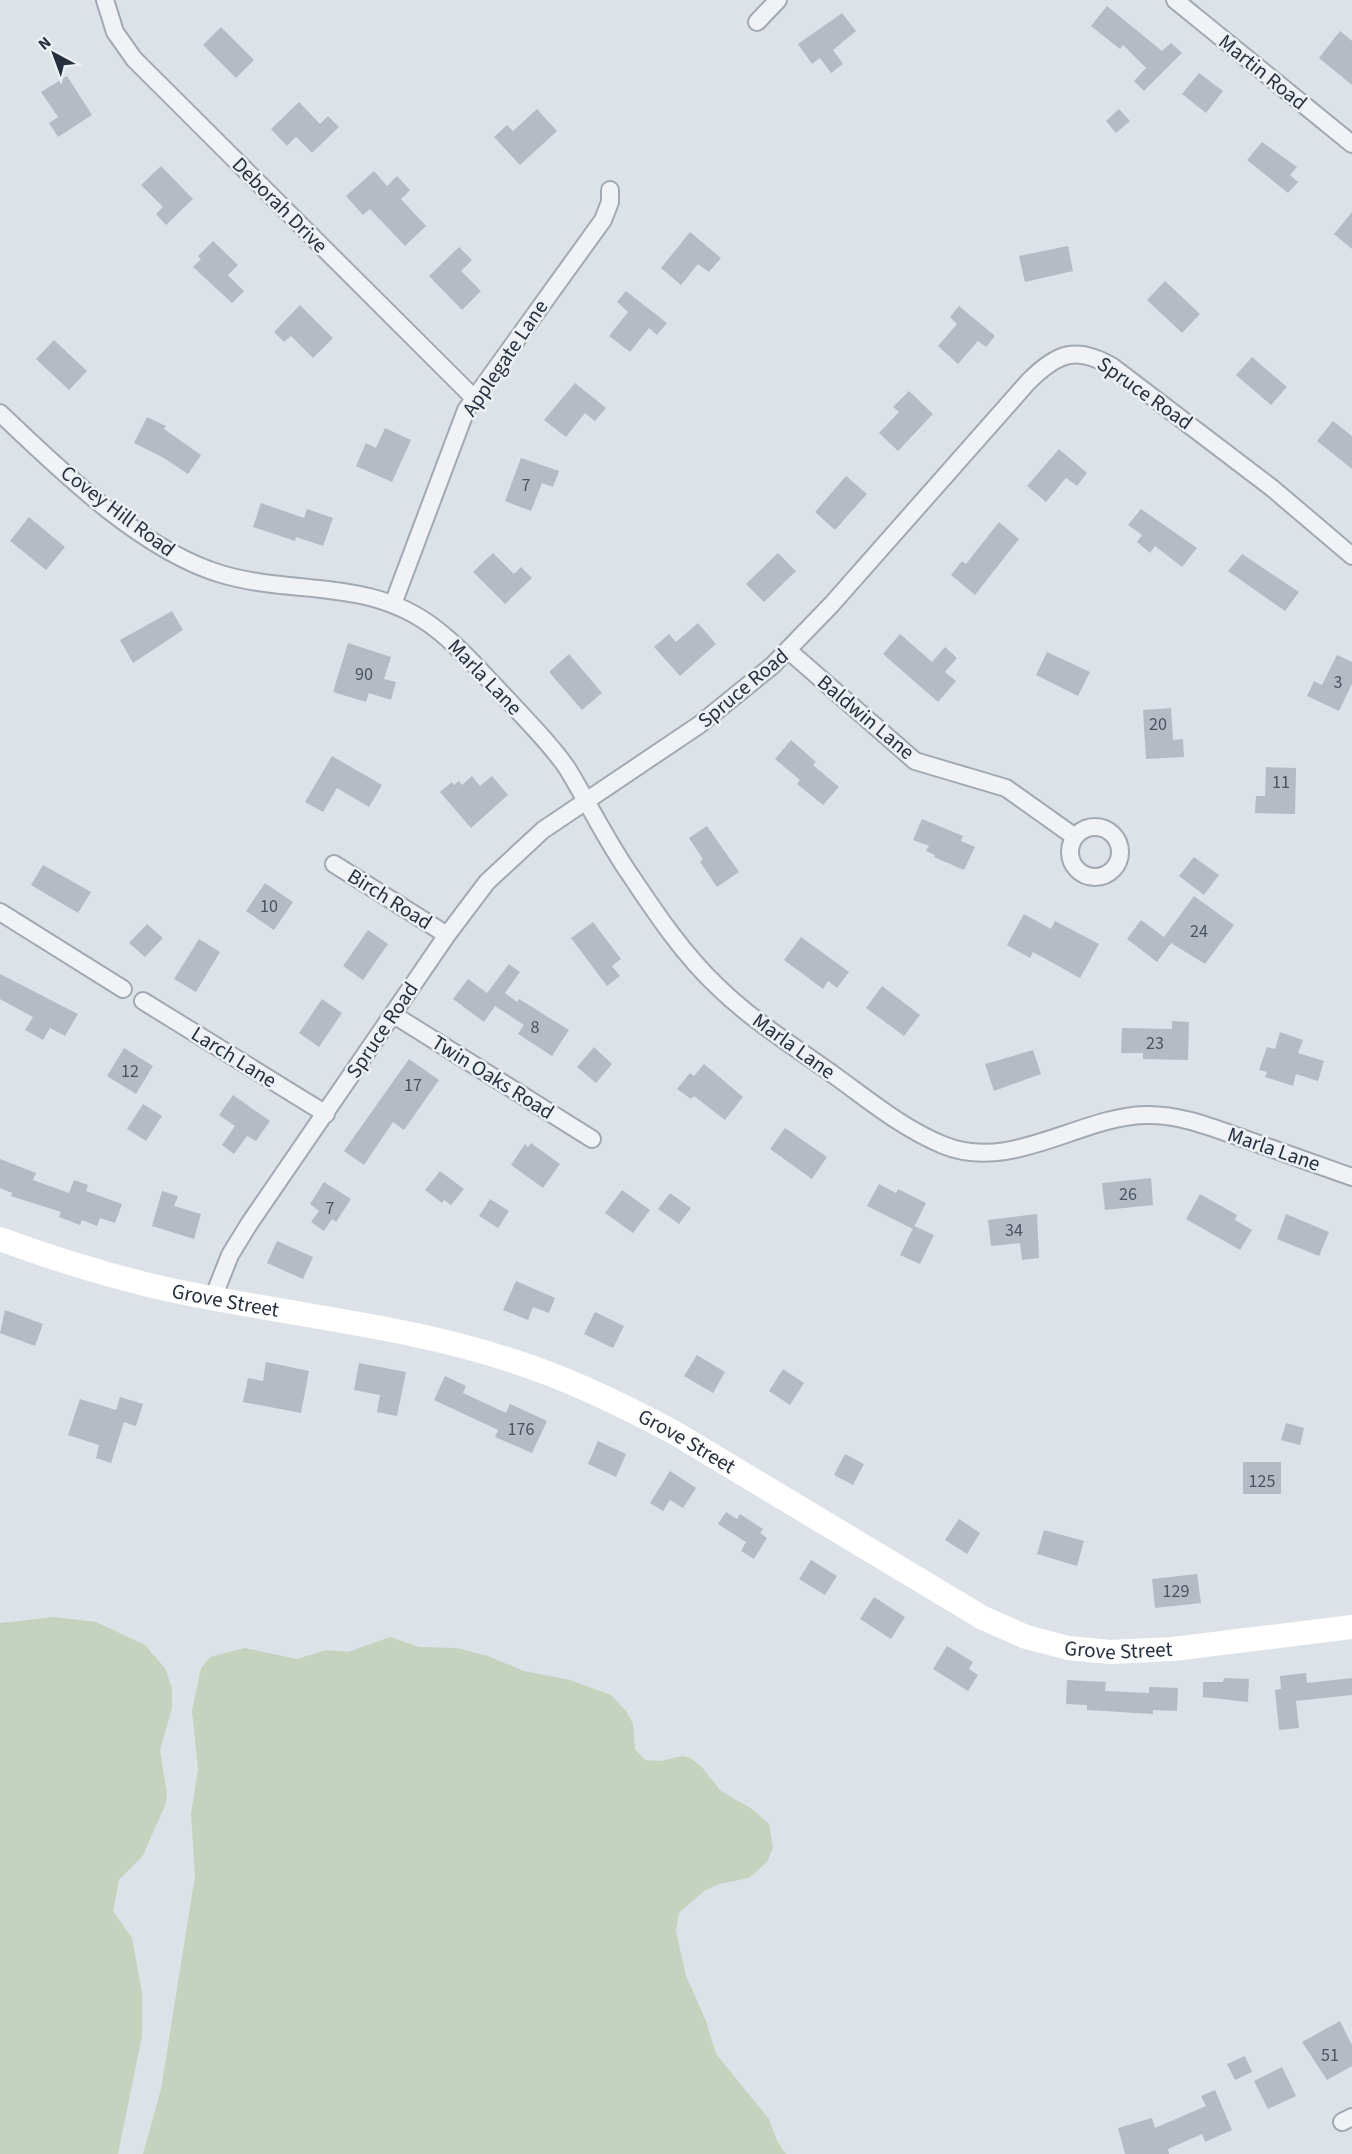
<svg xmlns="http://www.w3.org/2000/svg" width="1352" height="2154" viewBox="0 0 1352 2154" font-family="'Source Sans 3',sans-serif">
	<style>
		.green { fill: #c4d2be }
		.building { fill: #b4bbc5 }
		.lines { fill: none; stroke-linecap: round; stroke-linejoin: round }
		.minor-casing { stroke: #a2a9b2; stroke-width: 20 }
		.minor { stroke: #f0f2f6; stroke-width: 16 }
		.secondary { stroke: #fff; stroke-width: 24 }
		.labels { text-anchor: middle; stroke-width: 5; stroke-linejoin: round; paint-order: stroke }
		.number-label { font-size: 18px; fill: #4a5360 }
		.street-label { font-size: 21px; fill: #26303f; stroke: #edf0f5 }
	</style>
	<rect width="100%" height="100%" fill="#dde2e8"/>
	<path class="green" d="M54,1617L96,1622L145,1645L165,1668L172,1688V1708L160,1750L167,1795L165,1806L142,1857L119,1880L113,1911L132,1938L142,1992V2036L118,2154H0V1623Z
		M390,1637L419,1647L457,1648L488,1656L524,1671L570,1680L611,1695L626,1711L633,1724L635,1749L645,1760L660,1761L683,1756L690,1758L701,1766L721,1791L752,1809L769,1824L773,1848L767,1862L749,1878L719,1884L704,1891L679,1913L676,1931L686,1976L706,2021L716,2054L769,2119L777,2141L786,2154H143L161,2089L195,1876L191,1814L198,1769L192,1711L201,1668L210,1657L245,1648L297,1659L326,1650L348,1652Z"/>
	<path class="building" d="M1107,6L1162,51L1171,43L1182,53L1144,91L1134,81L1146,68L1123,45L1120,49L1091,26Z
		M842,13L856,31L833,50L843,64L831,73L820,58L812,64L798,44Z
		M221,27L254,60L236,78L203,45Z
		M1340,31L1352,41V85L1319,58Z
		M1199,73L1223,91L1206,113L1182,94Z
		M67,76L92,115L58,137L49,123L58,117L41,92Z
		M299,102L320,124L328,116L339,127L312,153L296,137L287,146L271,129Z
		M537,109L557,131L520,165L494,137L507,125L513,131Z
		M1119,109L1130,121L1116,133L1106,121Z
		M1262,142L1297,167L1290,175L1298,182L1288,193L1247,160Z
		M161,166L193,199L166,225L156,214L163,207L141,185Z
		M374,171L387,186L397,176L410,190L401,199L426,226L405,246L370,209L363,215L346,196Z
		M1352,212V249L1334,234Z
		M690,232L721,258L709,272L698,264L681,285L661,268Z
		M213,241L238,265L228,275L244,291L232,303L193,267L201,259L198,256Z
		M1068,246L1073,271L1025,282L1019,256Z
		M459,247L472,260L461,271L481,291L462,310L429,276Z
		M1165,281L1200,314L1182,333L1147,300Z
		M626,291L667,323L657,335L649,328L630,352L609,336L628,312L617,302Z
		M300,305L333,338L313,358L291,336L284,342L274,332Z
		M959,306L995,336L986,347L978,341L958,364L938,346L957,324L950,317Z
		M54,340L87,371L69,390L36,359Z
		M1252,357L1287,387L1271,405L1236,375Z
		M575,383L606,408L595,421L585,413L566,437L544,420Z
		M909,391L933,414L898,451L879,433L899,412L893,407Z
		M147,417L166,426L164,429L201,455L188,474L164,458L134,443Z
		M1333,421L1352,436V469L1317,441Z
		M385,428L411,440L392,482L356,466L366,443L376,448Z
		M1059,449L1087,473L1077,486L1066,478L1046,502L1027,486Z
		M521,458L559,471L553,487L542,483L531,511L505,501Z
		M846,476L867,494L835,530L815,512Z
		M261,503L304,518L307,509L333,518L323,546L296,537L295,541L253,527Z
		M1141,509L1197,548L1182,567L1155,546L1150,553L1137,542L1142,535L1128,525Z
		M29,517L65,547L46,570L10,541Z
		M999,522L1019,539L975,595L951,575L962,561L966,564Z
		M493,553L514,574L521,567L532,578L505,604L473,572Z
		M778,553L796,571L764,602L746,584Z
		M1242,554L1299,592L1285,611L1228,571Z
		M172,611L183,630L133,663L120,640Z
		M698,623L716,644L680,676L654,647L669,634L676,642Z
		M900,634L932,662L945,647L957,658L945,672L956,681L938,702L883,654Z
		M348,643L391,657L384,679L396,682L391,700L369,693L366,702L333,692Z
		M1047,652L1090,672L1078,696L1036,675Z
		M569,654L602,693L582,710L549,672Z
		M1337,655L1352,662V684L1339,711L1307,696L1314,681L1322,685Z
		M1171,708L1173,740L1183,739L1184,757L1146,759L1143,710Z
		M791,740L816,762L813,765L839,787L823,805L797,784L800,780L775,759Z
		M332,756L382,785L369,807L337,788L323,812L305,802Z
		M1266,767L1296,768L1295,814L1255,813L1256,796H1265Z
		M472,776L480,786L492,776L508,795L471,828L440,792L452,782L454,785L459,781L462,785Z
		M922,819L963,836L961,841L975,847L964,870L934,857L935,855L926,851L929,846L913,840Z
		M707,826L739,872L717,887L700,862L703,859L689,838Z
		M1194,857L1219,875L1204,895L1179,876Z
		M43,865L91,892L78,913L31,885Z
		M265,883L293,902L274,930L246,911Z
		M1194,896L1234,925L1205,964L1171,943L1157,962L1127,939L1141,920L1164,937Z
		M1024,914L1051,929L1055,921L1099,944L1080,978L1033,952L1030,958L1007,945Z
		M593,922L621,959L612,966L620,976L607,986L571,938Z
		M147,924L163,938L145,957L129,943Z
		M368,930L388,944L363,980L343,966Z
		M801,937L849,972L837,988L828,981L823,989L784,960Z
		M199,939L220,952L196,992L174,979Z
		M509,964L520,972L505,993L517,1002L519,999L569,1030L552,1056L518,1034L524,1025L495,1006L484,1022L453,999L468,979L487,993Z
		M0,974L78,1014L65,1036L50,1028L43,1040L25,1030L33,1017L0,999Z
		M882,986L920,1015L904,1036L866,1008Z
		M322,999L342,1013L319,1047L299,1033Z
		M1172,1021L1189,1022L1188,1060L1143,1059V1053H1121L1122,1028L1172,1029Z
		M1280,1032L1303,1040L1298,1053L1324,1061L1318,1081L1296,1074L1293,1086L1265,1077L1267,1072L1259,1070L1267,1047L1275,1049Z
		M594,1047L612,1064L596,1083L577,1067Z
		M124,1048L153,1066L136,1094L107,1076Z
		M1033,1050L1041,1074L994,1091L985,1064Z
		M409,1059L439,1080L404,1130L393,1122L364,1165L344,1151Z
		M704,1064L743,1097L725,1120L694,1096L691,1099L677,1089L690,1073L694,1076Z
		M233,1095L270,1121L256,1141L247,1136L234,1154L222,1145L235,1126L219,1115Z
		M143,1104L162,1116L146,1141L127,1129Z
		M785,1128L827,1157L812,1179L770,1149Z
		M531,1143L560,1164L543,1188L511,1165L525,1144L528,1147Z
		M0,1159L36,1173L33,1180L69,1193L74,1180L88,1185L86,1191L122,1204L115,1223L100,1218L97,1226L82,1220L80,1225L59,1217L61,1212L11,1196L12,1193L0,1188Z
		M440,1171L464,1189L451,1205L444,1200L442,1203L425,1190Z
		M1151,1178L1153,1205L1105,1210L1102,1183Z
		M324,1182L351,1199L336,1222L332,1219L324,1231L311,1222L319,1211L310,1204Z
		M879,1184L896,1193L898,1189L926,1203L913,1229L867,1206Z
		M622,1190L650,1210L633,1233L605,1213Z
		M162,1191L178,1196L174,1206L201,1214L194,1239L152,1226Z
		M670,1193L691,1208L679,1224L658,1209Z
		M1200,1194L1237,1215L1235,1220L1252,1230L1240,1250L1186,1219Z
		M490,1199L509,1211L498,1228L479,1216Z
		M1037,1214L1039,1258L1022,1260L1020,1243L991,1246L988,1220Z
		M1286,1214L1329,1232L1319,1256L1277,1239Z
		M914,1226L934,1235L920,1264L900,1255Z
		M277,1241L313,1257L303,1279L267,1263Z
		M516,1281L555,1298L549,1313L533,1307L528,1320L503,1310Z
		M5,1310L43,1324L35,1346L0,1333Z
		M595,1312L624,1326L613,1348L584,1334Z
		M697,1355L725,1372L713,1393L684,1376Z
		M266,1362L309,1371L301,1413L243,1402L248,1378L263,1381Z
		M359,1363L406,1372L397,1416L377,1412L380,1395L354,1390Z
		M783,1369L804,1383L790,1405L769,1391Z
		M445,1376L466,1386L463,1393L506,1413L510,1404L547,1421L532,1453L495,1437L498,1430L434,1400Z
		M120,1397L143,1404L136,1426L124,1422L111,1463L96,1458L99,1445L68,1435L80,1399L116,1410Z
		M1286,1423L1304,1428L1300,1445L1281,1440Z
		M598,1441L626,1454L616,1477L588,1464Z
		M845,1454L864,1464L853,1485L834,1475Z
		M1243,1462H1281V1494H1243Z
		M670,1471L696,1488L683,1508L670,1500L663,1511L650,1503Z
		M726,1512L737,1519L740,1514L763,1529L760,1533L767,1538L754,1559L741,1551L746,1542L718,1524Z
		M959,1519L980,1533L967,1554L945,1540Z
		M1044,1530L1084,1541L1077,1566L1037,1554Z
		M811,1560L837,1576L825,1595L799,1579Z
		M1197,1574L1201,1603L1155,1608L1152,1579Z
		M874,1597L905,1617L891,1639L860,1619Z
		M947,1646L973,1662L969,1669L978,1675L968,1691L933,1669Z
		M1306,1673L1307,1683L1352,1678V1695L1296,1701L1299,1728L1279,1730L1275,1690L1281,1689L1280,1676Z
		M1224,1678L1249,1679L1248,1702L1203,1697V1682H1223Z
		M1067,1680L1106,1682L1105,1691L1149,1693V1687L1178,1688L1177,1711L1153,1710V1714L1087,1710V1705L1066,1704Z
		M1340,2021L1352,2045V2066L1327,2080L1302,2042Z
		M1245,2056L1252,2072L1235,2080L1227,2064Z
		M1282,2067L1296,2096L1268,2109L1254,2081Z
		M1215,2090L1232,2130L1205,2142L1202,2134L1168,2149L1169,2154H1125L1118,2128L1152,2118L1155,2128L1206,2106L1201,2096Z"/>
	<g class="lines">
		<defs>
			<path id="minor" d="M105,0L115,32L134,59L473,397
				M1175,0L1352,144
				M757,22L778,0
				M0,413C60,470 141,550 221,574C295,596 370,577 436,629C462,649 484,675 507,699C527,721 550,743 567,768C589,804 607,842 631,876C657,915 684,955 718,987C754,1022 798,1049 838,1078C871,1102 904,1129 943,1145C1011,1173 1078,1117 1145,1115C1179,1114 1211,1127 1242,1138C1279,1151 1315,1164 1352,1177
				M393,604L466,410L603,220L610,202V190
				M789,651L915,761L1006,788L1075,837
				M1070 852a25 25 0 1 1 50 0a25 25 0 1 1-50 0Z
				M334,864L447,935
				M0,912L123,989
				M143,1001L326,1114
				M394,1015L592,1139
				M213,1298L230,1255L249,1224L447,935L487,882L543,830L699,725L773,665L832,604L1028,382C1057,353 1076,345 1113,367L1272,488L1352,556
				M1342,2122L1352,2117"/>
		</defs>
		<use href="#minor" class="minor-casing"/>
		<use href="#minor" class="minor"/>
		<path class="secondary" id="s1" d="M0,1239C54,1259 109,1276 166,1289C281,1314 400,1324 513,1361C570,1379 623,1405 675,1433L983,1618L1026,1637L1068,1648L1111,1652L1173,1649L1352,1627"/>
	</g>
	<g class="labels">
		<g class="number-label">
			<text x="526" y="491">7</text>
			<text x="364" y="680">90</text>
			<text x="1338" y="688">3</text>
			<text x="1158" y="730">20</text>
			<text x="1281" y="788">11</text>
			<text x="269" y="912">10</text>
			<text x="1199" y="937">24</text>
			<text x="535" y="1033">8</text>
			<text x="1155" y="1049">23</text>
			<text x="130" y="1077">12</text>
			<text x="413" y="1091">17</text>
			<text x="1128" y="1200">26</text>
			<text x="330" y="1214">7</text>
			<text x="1014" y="1236">34</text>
			<text x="521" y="1435">176</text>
			<text x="1262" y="1487">125</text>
			<text x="1176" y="1597">129</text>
			<text x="1330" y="2061">51</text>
		</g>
		<g class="street-label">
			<text transform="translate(1263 72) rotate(39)" y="7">Martin Road</text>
			<text transform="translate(280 205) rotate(45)" y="7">Deborah Drive</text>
			<text transform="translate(505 358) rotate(-56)" y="7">Applegate Lane</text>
			<text transform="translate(1145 393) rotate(35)" y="7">Spruce Road</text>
			<text transform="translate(118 511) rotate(37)" y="7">Covey Hill Road</text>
			<text transform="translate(485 677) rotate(46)" y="7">Marla Lane</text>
			<text transform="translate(743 688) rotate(-40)" y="7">Spruce Road</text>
			<text transform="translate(866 717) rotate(40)" y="7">Baldwin Lane</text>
			<text transform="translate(390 899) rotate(32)" y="7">Birch Road</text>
			<text transform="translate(382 1030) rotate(-56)" y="7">Spruce Road</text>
			<text transform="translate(794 1046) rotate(36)" y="7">Marla Lane</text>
			<text transform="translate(234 1057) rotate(32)" y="7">Larch Lane</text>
			<text transform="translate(493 1077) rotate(32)" y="7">Twin Oaks Road</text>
			<text transform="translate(1274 1149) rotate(19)" y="7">Marla Lane</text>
			<text dy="7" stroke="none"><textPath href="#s1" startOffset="234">Grove Street</textPath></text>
			<text dy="7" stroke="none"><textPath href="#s1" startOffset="720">Grove Street</textPath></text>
			<text dy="7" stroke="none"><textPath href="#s1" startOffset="1206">Grove Street</textPath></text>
		</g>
	</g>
	<g transform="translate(54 54) rotate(319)" stroke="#edf0f5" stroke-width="4.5" paint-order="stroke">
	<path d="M0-4.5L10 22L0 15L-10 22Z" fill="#26303f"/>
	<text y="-9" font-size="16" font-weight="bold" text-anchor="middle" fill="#26303f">N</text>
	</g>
</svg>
